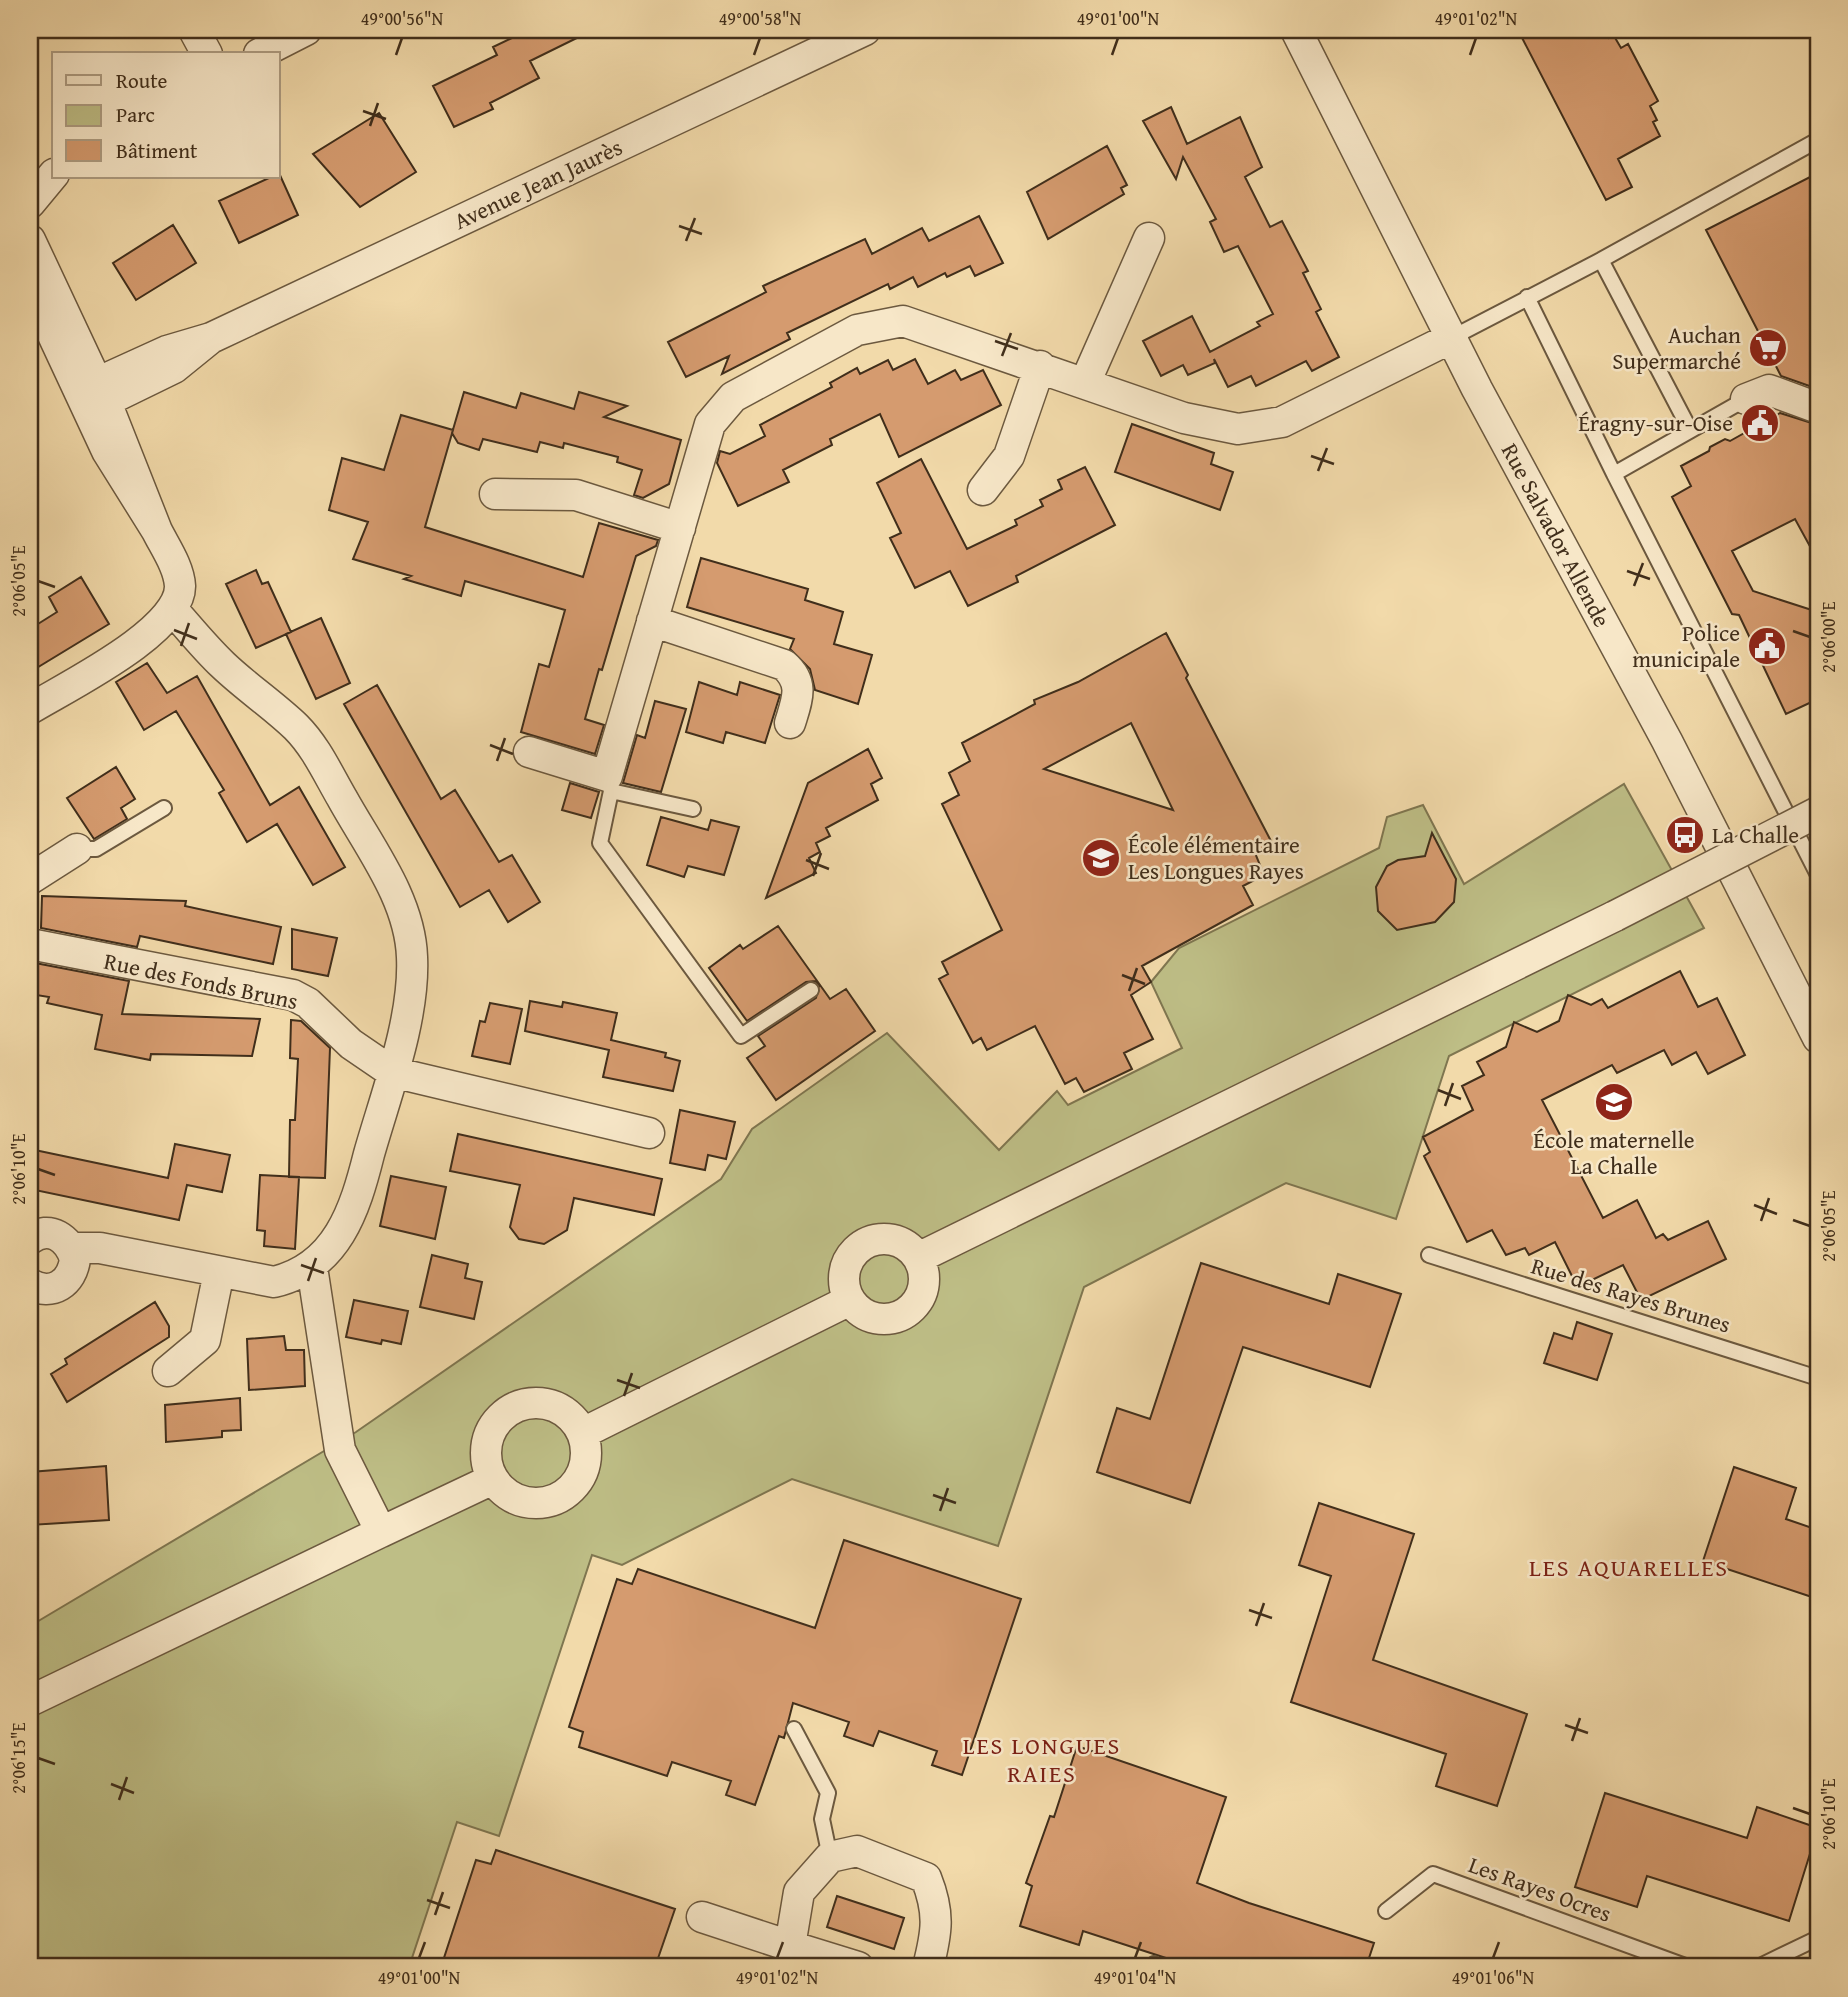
<svg xmlns="http://www.w3.org/2000/svg" width="1848" height="1997" viewBox="0 0 1848 1997" font-family="'Gentium Book Plus',serif">
	<style>
		.green { fill: #bebe86; stroke: #7f7650; stroke-width: 2 }
		.building { fill: #d59b6f; stroke: #402e1b; stroke-width: 2; fill-rule: evenodd }
		.lines { fill: none; stroke-linecap: round; stroke-linejoin: round }
		.lane-casing { stroke: #6c593f; stroke-width: 18 }
		.street-casing { stroke: #6c593f; stroke-width: 33 }
		.lane { stroke: #f7e7c8; stroke-width: 14 }
		.street { stroke: #f7e7c8; stroke-width: 30 }
		.street-bridge-casing { stroke: #6c593f; stroke-width: 33; stroke-linecap: butt }
		.street-bridge { stroke: #f7e7c8; stroke-width: 30 }
		.ticks { fill: none; stroke: #402e1b; stroke-width: 2.5 }
		.labels { text-anchor: middle; stroke-width: 5; stroke-linejoin: round; paint-order: stroke }
		.street-label { font-size: 23px; fill: #402e1b; stroke: #f7e7c8 }
		.poi-label { font-size: 23px; fill: #402e1b; stroke: #f7e7c8; text-anchor: end }
		.neighbourhood-label { font-size: 24px; letter-spacing: 2px; fill: #7a1f14; stroke: #f7e7c8 }
		.neatline { fill: none; stroke: #402e1b; stroke-width: 2.5 }
		.ticks-label { font-size: 18px; text-anchor: middle; fill: #402e1b }
	</style>
	<rect width="100%" height="100%" fill="#f2daaa"/>
	<filter id="stains"><feTurbulence type="fractalNoise" baseFrequency=".00286" numOctaves="4"/><feColorMatrix values="0 0 0 0 .2 0 0 0 0 .09 0 0 0 0 .02 0 0 0 .5 -.17"/></filter>
	<radialGradient id="worn" r=".72"><stop offset=".6" stop-color="#630" stop-opacity="0"/><stop offset="1" stop-color="#630" stop-opacity=".3"/></radialGradient>
	<path class="green" d="M1624,784L1704,928L1449,1056L1396,1219L1286,1183L1084,1287L998,1546L792,1479L622,1565L592,1555L499,1836L457,1822L409,1967H30V1626L356,1432L721,1179L752,1129L887,1033L999,1150L1057,1091L1068,1105L1182,1048L1151,982L1179,948L1379,848L1387,817L1423,805L1464,884Z"/>
	<path class="building" d="M529,30H593L530,61L539,78L490,103L493,109L454,127L433,86L497,55L493,47Z
		M1518,30H1604L1609,38L1614,36L1621,48L1628,44L1658,101L1650,106L1657,120L1653,122L1660,136L1618,159L1632,187L1606,200Z
		M1171,107L1187,144L1240,117L1262,167L1245,177L1270,227L1282,221L1308,271L1303,273L1321,309L1316,312L1339,357L1312,371L1306,361L1256,386L1251,376L1228,387L1214,359L1215,363L1188,375L1183,365L1161,376L1143,341L1192,316L1210,352L1260,326L1257,322L1273,314L1238,246L1224,252L1210,222L1216,219L1183,157L1176,179L1143,121Z
		M379,113L416,172L360,207L313,154Z
		M1107,146L1127,185L1121,188L1124,194L1048,239L1027,192Z
		M279,173L298,215L239,243L219,201L271,177H278Z
		M1818,173V389L1781,376L1706,230Z
		M979,216L1003,263L975,276L970,266L947,277L945,273L918,287L913,277L890,289L888,284L787,333L790,339L722,374L729,356L686,377L668,342L766,292L763,286L865,239L872,254L922,228L929,241Z
		M173,225L196,263L136,300L113,263Z
		M915,359L928,384L955,370L961,380L983,370L1001,405L899,457L880,414L830,439L832,445L783,470L789,482L738,506L717,463L720,451L730,454L765,436L760,425L832,387L830,383L857,368L860,374L888,360L893,370Z
		M464,392L516,408L521,393L574,409L579,392L627,406L604,417L681,440L669,484L643,498L634,495L642,470L617,462L618,457L564,443L563,448L540,442L537,452L483,439L479,450L458,443L452,433Z
		M1780,413L1818,425V561L1795,519L1732,551L1753,591L1818,612V699L1786,714L1739,615L1732,614L1672,497L1691,486L1681,466L1709,451L1710,447L1725,439L1730,441Z
		M401,415L453,430L425,527L583,577L599,523L658,540L656,546L636,556L602,670L599,669L585,719L604,725L595,754L521,732L539,664L549,667L565,610L465,581L461,596L404,579L411,576L353,559L368,522L329,510L342,458L384,470Z
		M1132,424L1214,453L1211,464L1233,472L1220,510L1115,472Z
		M921,459L967,549L1017,525L1015,520L1043,506L1040,500L1062,489L1058,480L1085,467L1115,525L1016,576L1018,582L968,606L950,571L915,588L890,538L901,533L877,483Z
		M701,558L808,589L805,600L843,612L834,644L872,655L858,704L815,690L810,669L790,649L794,639L687,607Z
		M256,570L262,584L268,582L291,632L256,648L226,584Z
		M81,577L109,624L30,672V629L57,612L49,597Z
		M321,618L350,683L316,699L286,634Z
		M1166,633L1188,675L1186,678L1272,843L1255,853L1264,875L1243,886L1253,905L1142,966L1151,982L1131,995L1153,1039L1124,1053L1132,1069L1084,1092L1076,1078L1065,1084L1035,1026L987,1050L981,1038L973,1043L939,979L948,974L942,962L1002,930L942,804L959,795L949,773L970,761L962,743L1035,704L1034,700L1078,682ZM1131,723L1173,810L1044,769Z
		M147,663L167,693L197,676L270,805L299,787L345,867L313,885L277,824L247,842L219,793L224,790L176,711L144,730L116,682Z
		M699,682L737,695L740,682L780,695L765,743L726,732L723,743L686,732Z
		M377,685L441,799L455,790L499,862L512,855L540,902L508,922L489,890L460,907L344,704Z
		M655,701L686,709L661,792L623,783L637,735L645,738Z
		M868,749L882,778L871,784L878,800L826,828L830,836L816,843L820,852L809,858L816,873L766,898L808,783Z
		M116,767L135,799L121,808L127,819L94,839L67,798Z
		M570,783L599,792L591,818L562,810Z
		M661,817L708,830L711,820L739,827L724,875L688,866L684,877L647,865Z
		M1432,833L1456,879L1454,902L1435,922L1397,930L1378,911L1376,887L1387,866L1398,860L1425,856Z
		M42,896L186,901L185,906L281,927L273,964L140,936L137,947L41,928Z
		M778,926L830,999L846,989L875,1031L776,1100L747,1058L765,1046L758,1036L816,998L819,985L815,981L806,982L747,1021L709,968L740,945L743,949Z
		M292,929L337,938L328,976L292,969Z
		M30,962L129,981L122,1014L260,1019L252,1056L151,1054L150,1060L95,1049L102,1015L47,1003L49,997L30,994Z
		M1680,971L1698,1007L1717,998L1745,1055L1708,1074L1696,1052L1672,1065L1664,1050L1617,1073L1612,1065L1542,1100L1603,1218L1637,1200L1656,1238L1663,1234L1668,1240L1708,1221L1726,1259L1641,1300L1623,1265L1590,1281L1573,1278L1555,1242L1529,1255L1525,1248L1506,1255L1492,1230L1467,1242L1424,1156L1430,1152L1423,1137L1473,1110L1462,1086L1484,1075L1477,1062L1506,1047L1514,1022L1537,1032L1559,1021L1568,995L1591,1005L1602,999L1608,1008Z
		M530,1001L562,1007L563,1002L617,1013L611,1040L666,1053L665,1057L680,1061L673,1091L603,1077L609,1050L525,1031Z
		M490,1003L522,1009L510,1064L472,1056L480,1021L485,1022Z
		M291,1020L301,1021L330,1048L325,1178L289,1177L290,1120H295L298,1059L290,1058Z
		M680,1110L735,1122L726,1159L708,1155L705,1170L670,1163Z
		M458,1134L662,1179L654,1215L574,1198L567,1230L544,1244L519,1239L510,1227L520,1185L450,1171Z
		M175,1144L230,1155L222,1192L187,1185L179,1220L30,1189V1149L168,1178Z
		M260,1175L299,1177L295,1249L264,1246L265,1231L257,1230Z
		M391,1176L446,1187L435,1239L380,1226Z
		M432,1255L468,1264L465,1278L482,1282L474,1319L420,1307Z
		M1201,1263L1329,1304L1338,1274L1401,1294L1370,1387L1243,1347L1190,1503L1097,1472L1117,1408L1150,1419Z
		M354,1300L408,1311L401,1344L382,1340L381,1344L346,1337Z
		M155,1302L169,1326V1337L67,1402L51,1374L67,1364L65,1359Z
		M1577,1322L1612,1334L1597,1380L1544,1363L1554,1333L1572,1339Z
		M284,1336L286,1350H304L305,1386L249,1390L247,1339Z
		M240,1398L241,1430L222,1431V1437L166,1442L165,1405Z
		M106,1466L109,1520L30,1525V1472Z
		M1734,1467L1796,1488L1786,1519L1818,1530V1599L1703,1561Z
		M1319,1503L1414,1534L1373,1660L1527,1714L1497,1806L1436,1786L1446,1754L1291,1702L1331,1576L1299,1565Z
		M844,1540L1021,1599L962,1775L932,1765L937,1751L879,1731L873,1746L844,1736L849,1722L793,1703L784,1738L779,1736L755,1805L726,1795L731,1781L672,1762L667,1776L579,1747L583,1732L569,1727L617,1579L632,1584L638,1569L815,1628Z
		M1077,1746L1226,1797L1197,1883L1249,1903L1374,1943L1366,1967H1170L1172,1960L1083,1931L1079,1945L1020,1926L1032,1886L1026,1883L1050,1816L1054,1817Z
		M1605,1793L1747,1838L1757,1807L1818,1828L1789,1921L1647,1876L1637,1907L1575,1887Z
		M496,1850L675,1909L655,1967H441L476,1860L491,1864Z
		M837,1896L904,1918L894,1949L827,1927Z"/>
	<g class="lines">
		<defs>
			<path id="lane" d="M1601,260L1690,430
				M1527,297L1614,474L1746,399
				M1453,337L1601,260L1818,140
				M1614,474L1818,875
				M607,776L611,791L600,843L741,1036L811,990
				M611,791L693,809
				M77,849H96L164,808
				M1429,1255L1818,1378
				M794,1729L828,1793L822,1819L830,1857
				M1386,1911L1433,1874L1688,1967
				M1153,1967L1154,1964
				M1758,1967L1818,1938"/>
			<path id="street" d="M194,30L207,54
				M1296,30L1477,389L1667,741L1818,1038
				M259,54L306,30
				M30,203L54,174
				M30,240L106,402L157,531L107,451L30,286
				M211,338L865,30
				M1085,383L1149,238
				M79,391L167,351L211,338L174,368L88,410
				M1746,399L1769,390L1818,408
				M983,490L1009,456L1040,366
				M495,494L576,495L680,528
				M652,621L784,665C805,683 797,700 790,723
				M30,709C66,687 181,631 180,586C179,567 165,547 157,531
				M529,752L607,776L710,424L733,397L857,330L903,321L1184,418L1238,429L1282,422L1453,337
				M30,879L77,849
				M30,944L293,995L308,1003L351,1044L392,1072L649,1133
				M30,1239C50,1224 69,1239 75,1259C72,1283 52,1297 30,1284
				M844 1279a40 40 0 1 1 80 0a40 40 0 1 1-80 0Z
				M72,1248H100L274,1282C337,1267 355,1210 369,1154C386,1094 415,1019 412,957C410,899 369,847 342,798C328,774 316,747 296,727C273,705 246,687 223,665C205,648 189,628 173,610
				M918,1258L1615,916
				M312,1267L340,1450L381,1532L493,1479
				M168,1371L205,1340L219,1272
				M486 1453a50 50 0 1 1 100 0a50 50 0 1 1-100 0Z
				M583,1433L850,1300
				M30,1701L381,1532
				M702,1917L790,1946
				M858,1967L790,1946L799,1892L830,1857L857,1851L926,1878C940,1913 937,1932 928,1967"/>
		</defs>
		<use href="#lane" class="lane-casing"/>
		<use href="#street" class="street-casing"/>
		<use href="#lane" class="lane"/>
		<use href="#street" class="street"/>
		<defs>
			<path id="street-bridge" d="M1615,916L1818,812"/>
		</defs>
		<use href="#street-bridge" class="street-bridge-casing"/>
		<use href="#street-bridge" class="street-bridge"/>
	</g>
	<path class="ticks" d="M396,55L402,38M754,55L760,38M1112,55L1118,38M1470,55L1476,38M363,111L386,119M370,126L378,103M679,226L702,234M686,241L695,218M995,341L1018,349M1002,356L1011,333M1311,456L1334,464M1318,471L1327,448M1627,571L1650,579M38,581L55,587M1634,586L1643,563M174,630L197,639M1793,631L1810,637M181,646L189,623M490,745L513,754M497,761L505,738M806,860L829,869M813,876L821,853M1122,975L1145,984M1129,991L1137,968M1438,1090L1461,1099M1445,1106L1453,1083M38,1169L55,1175M1754,1205L1777,1214M1793,1220L1810,1226M1761,1221L1769,1198M301,1265L324,1273M308,1281L316,1258M617,1380L640,1388M624,1396L632,1373M933,1495L956,1503M940,1511L948,1488M1249,1610L1272,1618M1256,1626L1264,1603M1565,1725L1588,1733M1572,1741L1580,1718M38,1758L55,1764M111,1784L134,1793M119,1800L127,1777M1793,1808L1810,1814M427,1900L450,1908M435,1915L443,1892M419,1958L425,1942M777,1958L783,1942M1135,1958L1141,1942M1493,1958L1499,1942"/>
	<defs>
		<symbol id="supermarket-disc" viewBox="-11 -11 22 22"><circle r="9.5" fill="#8f2418" stroke="#f7e7c8"/><path d="M-6-5.5h2.5l.6 2H6L4.5 2H-2.5L-4.4-4H-6ZM-1.5 3.2a1.3 1.3 0 1 0 .1 0ZM3 3.2a1.3 1.3 0 1 0 .1 0Z" fill="#fff"/></symbol>
		<symbol id="civic-disc" viewBox="-11 -11 22 22"><circle r="9.5" fill="#8f2418" stroke="#f7e7c8"/><path d="M-.6-6.5H3V-4.5H.6V-3L4-1V1h2V6H-6V1h2V-1L-.6-3ZM-1.2 2.5V6h2.4V2.5Z" fill="#fff"/></symbol>
		<symbol id="bus-disc" viewBox="-11 -11 22 22"><circle r="9.5" fill="#8f2418" stroke="#f7e7c8"/><path d="M-5-6H5V4H4V6H2V4H-2V6H-4V4H-5ZM-3.5-4V0h7V-4ZM-3.5 1.2v1.5H-2V1.2ZM2 1.2v1.5H3.5V1.2Z" fill="#fff"/></symbol>
		<symbol id="school-disc" viewBox="-11 -11 22 22"><circle r="9.5" fill="#8f2418" stroke="#f7e7c8"/><path d="M0-5L7-2L0 1L-7-2ZM-4 1L0 2.5L4 1V4Q0 6-4 4Z" fill="#fff"/></symbol>
	</defs>
	<g fill-rule="evenodd">
		<use href="#supermarket-disc" x="1746" y="326" width="44" height="44"/>
		<use href="#civic-disc" x="1738" y="401" width="44" height="44"/>
		<use href="#civic-disc" x="1745" y="624" width="44" height="44"/>
		<use href="#bus-disc" x="1663" y="813" width="44" height="44"/>
		<use href="#school-disc" x="1079" y="836" width="44" height="44"/>
		<use href="#school-disc" x="1592" y="1080" width="44" height="44"/>
	</g>
	<g class="labels">
		<g class="street-label">
			<text transform="translate(538 184) rotate(-25)" y="8">Avenue Jean Jaurès</text>
			<text transform="translate(1556 535) rotate(62)" y="8">Rue Salvador Allende</text>
			<text transform="translate(201 981) rotate(12)" y="8">Rue des Fonds Bruns</text>
			<text transform="translate(1631 1295) rotate(17)" y="8">Rue des Rayes Brunes</text>
			<text transform="translate(1540 1889) rotate(20)" y="8">Les Rayes Ocres</text>
		</g>
		<g class="poi-label">
			<text x="1741" y="343">Auchan<tspan x="1741" dy="26">Supermarché</tspan></text>
			<text x="1733" y="431">Éragny-sur-Oise</text>
			<text x="1740" y="641">Police<tspan x="1740" dy="26">municipale</tspan></text>
			<text x="1712" y="843" text-anchor="start">La Challe</text>
			<text x="1128" y="853" text-anchor="start">École élémentaire<tspan x="1128" dy="26">Les Longues Rayes</tspan></text>
			<text x="1614" y="1148" text-anchor="middle">École maternelle<tspan x="1614" dy="26">La Challe</tspan></text>
		</g>
		<g class="neighbourhood-label">
			<text x="1629" y="1576">LES AQUARELLES</text>
			<text x="1042" y="1754">LES LONGUES<tspan x="1042" dy="28">RAIES</tspan></text>
		</g>
	</g>
	<rect width="1848" height="1997" fill="none" stroke="#f2daaa" stroke-width="77"/>
	<rect x="52" y="52" width="228" height="126" fill="#f7e7c8" stroke="#ae9d83" stroke-width="2"/>
	<rect x="66" y="75" width="35" height="10" fill="#f7e7c8" stroke="#ae9d83" stroke-width="2"/>
	<text x="116" y="88" font-size="21" fill="#402e1b">Route</text>
	<rect x="66" y="105" width="35" height="21" fill="#bebe86" stroke="#ae9d83" stroke-width="2"/>
	<text x="116" y="122" font-size="21" fill="#402e1b">Parc</text>
	<rect x="66" y="140" width="35" height="21" fill="#d59b6f" stroke="#ae9d83" stroke-width="2"/>
	<text x="116" y="158" font-size="21" fill="#402e1b">Bâtiment</text>
	<rect x="38" y="38" width="1772" height="1920" class="neatline"/>
	<g class="ticks-label">
		<text x="402" y="25">49°00'56"N</text>
		<text x="760" y="25">49°00'58"N</text>
		<text x="1118" y="25">49°01'00"N</text>
		<text x="1476" y="25">49°01'02"N</text>
		<text transform="translate(19 581) rotate(-90)" y="6">2°06'05"E</text>
		<text transform="translate(1829 637) rotate(-90)" y="6">2°06'00"E</text>
		<text transform="translate(19 1169) rotate(-90)" y="6">2°06'10"E</text>
		<text transform="translate(1829 1226) rotate(-90)" y="6">2°06'05"E</text>
		<text transform="translate(19 1758) rotate(-90)" y="6">2°06'15"E</text>
		<text transform="translate(1829 1814) rotate(-90)" y="6">2°06'10"E</text>
		<text x="419" y="1984">49°01'00"N</text>
		<text x="777" y="1984">49°01'02"N</text>
		<text x="1135" y="1984">49°01'04"N</text>
		<text x="1493" y="1984">49°01'06"N</text>
	</g>
	<rect width="100%" height="100%" filter="url(#stains)"/>
	<rect width="100%" height="100%" fill="url(#worn)"/>
</svg>
